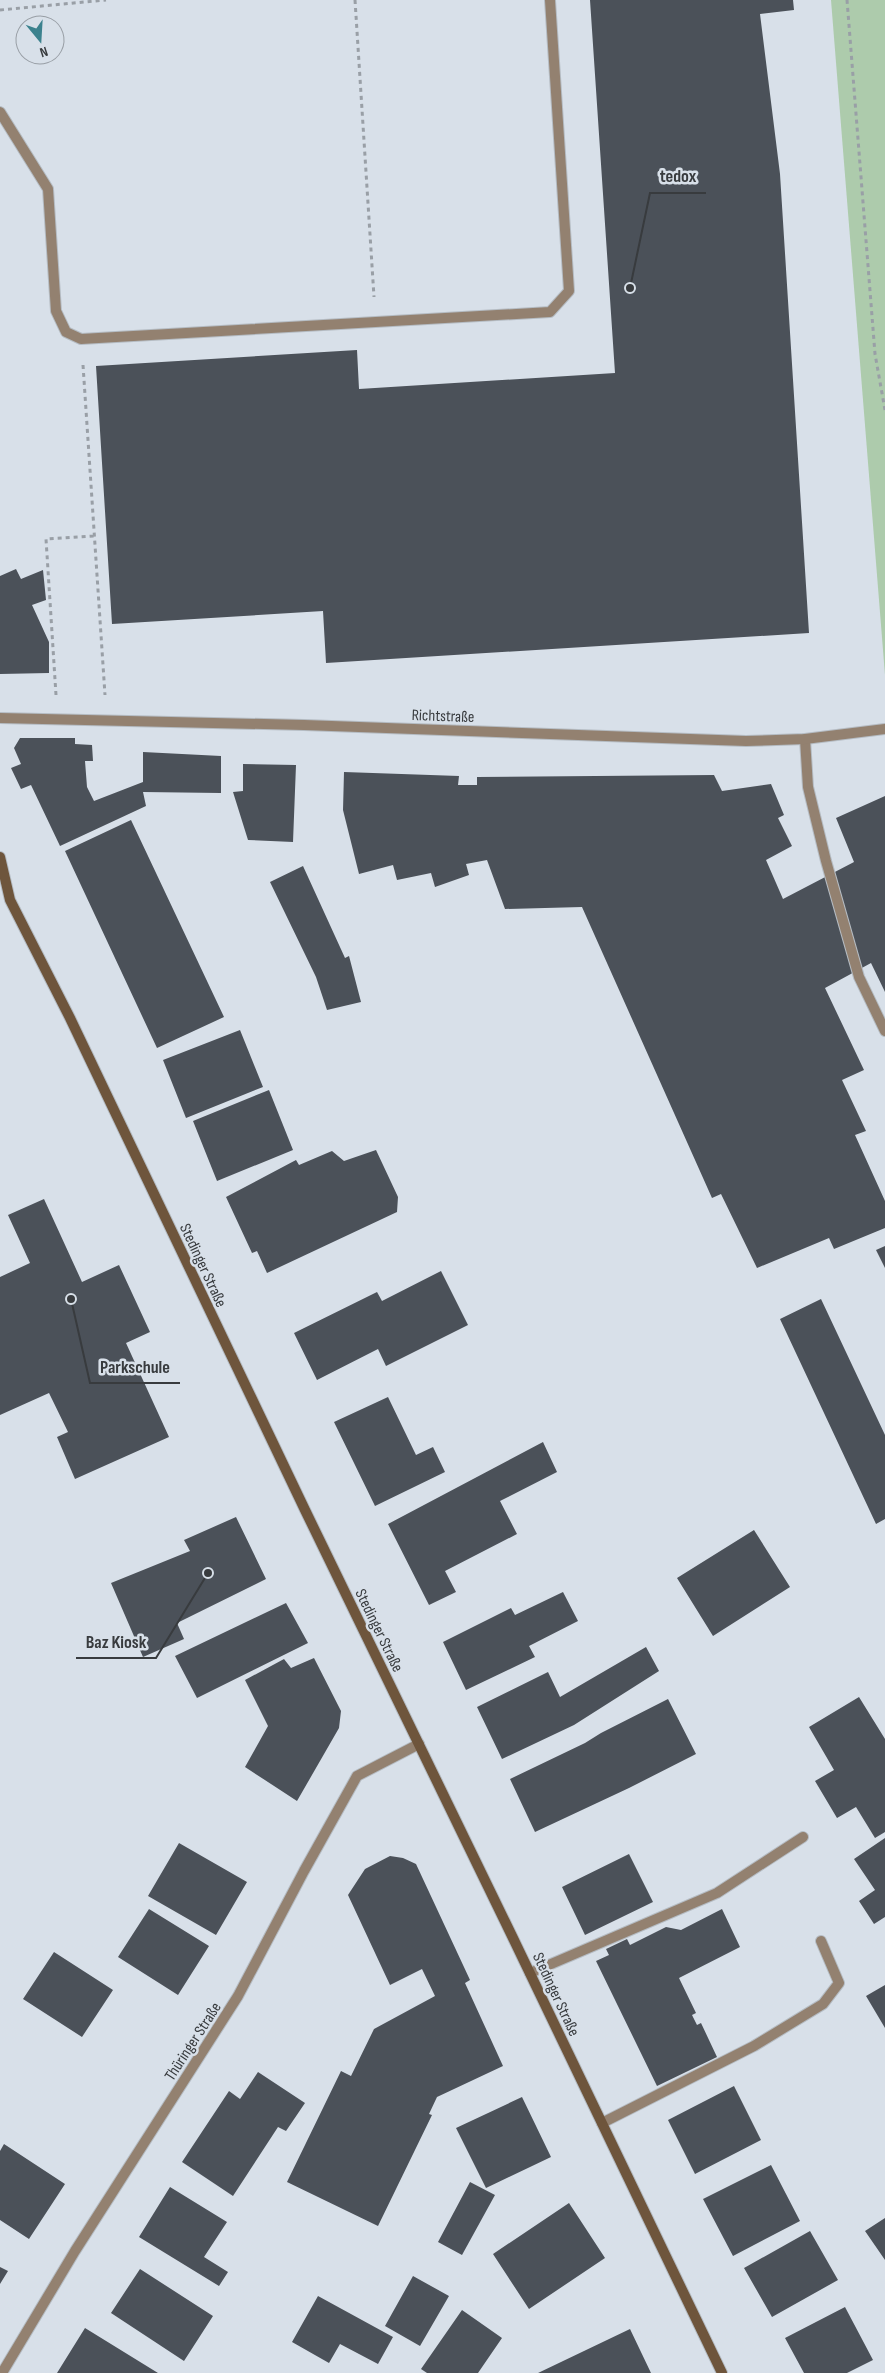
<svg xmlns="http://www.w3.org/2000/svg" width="885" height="2373" viewBox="0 0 885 2373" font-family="'Sofia Sans Condensed',sans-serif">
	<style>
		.green { fill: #adcbac }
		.building { fill: #4b5159 }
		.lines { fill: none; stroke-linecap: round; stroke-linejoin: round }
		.service-casing { stroke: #b5bcc3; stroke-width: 12 }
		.minor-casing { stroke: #b5bcc3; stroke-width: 12 }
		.secondary-casing { stroke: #b5bcc3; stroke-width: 12 }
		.path { stroke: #999fa6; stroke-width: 3; stroke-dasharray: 4 4; stroke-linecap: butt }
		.service { stroke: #938170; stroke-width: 10 }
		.minor { stroke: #938170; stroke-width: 10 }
		.secondary { stroke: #6e553c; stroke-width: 10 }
		.labels { text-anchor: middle; stroke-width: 5; stroke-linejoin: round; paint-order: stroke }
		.street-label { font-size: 16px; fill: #383b3e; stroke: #d8e0e9 }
		.leader { fill: none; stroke: #383b3e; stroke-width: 2 }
		.callout-dot { fill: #383b3e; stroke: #d8e0e9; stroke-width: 2 }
		.callout-label { font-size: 18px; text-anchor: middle; font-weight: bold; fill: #383b3e; stroke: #d8e0e9; stroke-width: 5; stroke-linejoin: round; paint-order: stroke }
	</style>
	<rect width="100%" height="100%" fill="#d8e0e9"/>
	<path class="green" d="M831,0H885V675Z"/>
	<path class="building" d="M590,0H793L794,10L760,14L780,174L809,633L326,663L323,611L112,624L96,366L357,350L359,389L615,373Z
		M16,569L21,579L43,570L46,600L32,605L49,642V673L0,674V576Z
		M20,738H75V744L92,745L93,761H85L87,787L94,801L143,782V752L221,756V793L143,792L146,806L60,846L31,785L21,789L11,768L21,764L14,748Z
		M243,764L296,765L293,842L248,840L233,792L243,791Z
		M344,772L459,776L458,785H477V777L714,775L722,791L771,784L784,815L778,818L792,846L766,860L783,899L854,862L836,818L885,796V992L871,963L825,988L864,1070L842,1080L866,1131L855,1135L885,1201V1228L834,1249L829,1238L757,1268L721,1194L712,1198L582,907L505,909L487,860L466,864L469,875L435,887L431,873L397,880L393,865L359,874L343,810Z
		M131,820L224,1017L157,1048L65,851Z
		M303,866L345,958L349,956L361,1002L327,1010L316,977L270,882Z
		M240,1030L263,1087L186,1118L163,1060Z
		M269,1090L293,1150L217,1181L193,1121Z
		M376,1150L398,1197L397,1212L267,1273L257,1251L252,1253L226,1197L296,1160L299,1165L332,1151L344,1161Z
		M44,1199L82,1282L119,1265L150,1332L126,1343L169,1437L75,1479L57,1437L68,1432L49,1393L0,1415V1277L30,1263L8,1215Z
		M885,1246V1268L876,1250Z
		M441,1271L468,1325L386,1366L378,1349L317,1380L294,1333L377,1292L382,1301Z
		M821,1299L885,1435V1519L876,1524L780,1319Z
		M388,1397L416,1455L433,1447L445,1472L375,1506L334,1422Z
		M543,1442L557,1472L500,1501L517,1534L445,1571L456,1592L429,1605L388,1524Z
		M236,1517L266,1579L177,1623L184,1639L143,1657L111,1583L190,1551L184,1540Z
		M754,1530L790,1587L713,1636L677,1578Z
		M563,1592L578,1621L529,1646L535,1657L466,1690L443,1642L511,1608L515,1615Z
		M286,1603L308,1643L197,1698L175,1656Z
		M646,1647L659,1671L574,1725L502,1759L477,1707L548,1672L560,1697Z
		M314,1658L341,1711L339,1728L297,1801L245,1767L268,1726L245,1680L284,1659L291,1668Z
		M859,1697L885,1739V1832L875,1838L856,1807L837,1818L815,1781L834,1770L809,1727Z
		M668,1699L696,1754L629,1788L535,1832L510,1779L585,1743L601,1733Z
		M885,1838V1917L874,1924L859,1901L875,1890L854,1859Z
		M179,1843L247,1882L216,1935L148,1896Z
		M629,1854L653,1902L585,1935L562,1887Z
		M390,1856L403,1858L416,1864L470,1980L465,1983L503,2066L437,2097L429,2114L432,2115L378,2226L287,2182L341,2071L351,2076L374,2029L435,1996L422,1969L390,1985L348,1895L365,1869Z
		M149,1909L209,1946L178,1995L118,1957Z
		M722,1909L740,1947L679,1978L696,2013L692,2015L697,2025L701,2023L717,2057L657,2086L596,1961L609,1955L606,1949L627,1939L630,1945L666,1927L681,1930Z
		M54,1952L113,1990L82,2037L23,1999Z
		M885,1985V2028L866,1996Z
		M258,2072L305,2103L286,2131L278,2127L233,2196L182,2162L229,2091L240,2099Z
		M734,2086L761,2140L695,2174L668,2120Z
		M522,2097L551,2157L486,2188L456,2128Z
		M4,2144L65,2184L29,2239L0,2220V2151Z
		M771,2165L800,2221L733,2256L703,2199Z
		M470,2182L495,2195L462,2255L438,2242Z
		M170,2187L227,2222L204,2257L228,2272L219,2286L139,2237Z
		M569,2203L605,2258L529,2309L493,2254Z
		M885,2218V2260L865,2231Z
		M810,2231L838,2280L772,2317L744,2268Z
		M0,2267L8,2271L0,2284Z
		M140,2269L213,2316L184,2361L111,2313Z
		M413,2276L449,2296L420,2346L385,2326Z
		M318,2296L393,2337L378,2364L340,2344L329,2363L292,2342Z
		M845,2307L873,2360L847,2373H804L785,2338Z
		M462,2310L502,2338L478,2373H427L421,2369Z
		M85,2328L158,2373H57Z
		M630,2329L651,2373H538Z"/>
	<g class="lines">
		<defs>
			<path id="service" d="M0,112L48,189L56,311L66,332L81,339L550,312L569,291L550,0
				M805,739L808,787L826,861L859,977L885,1031
				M530,1973L717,1893L803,1837
				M602,2123L754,2046L823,2004L839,1983L821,1941"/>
			<path id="minor" d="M0,718L304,725L746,741L805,739L885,729
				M2,2373L75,2251L238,1996L304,1871L357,1776L419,1744"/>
			<path id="secondary" d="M0,857L10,900L70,1018L305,1510L512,1936L722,2373"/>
		</defs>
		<use href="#service" class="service-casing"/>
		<use href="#minor" class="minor-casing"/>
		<use href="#secondary" class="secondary-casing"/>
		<path class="path" d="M355,0L374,297
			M847,0L875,354L885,410
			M0,10L106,0
			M83,365L105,695
			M56,695L46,539L94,536"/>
		<use href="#service" class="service"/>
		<use href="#minor" class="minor"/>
		<use href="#secondary" class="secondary"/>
	</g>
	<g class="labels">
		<g class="street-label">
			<text transform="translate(443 715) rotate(2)" y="6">Richtstraße</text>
			<text transform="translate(204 1265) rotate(65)" y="6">Stedinger Straße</text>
			<text transform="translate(380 1630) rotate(64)" y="6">Stedinger Straße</text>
			<text transform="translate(557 1994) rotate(65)" y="6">Stedinger Straße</text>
			<text transform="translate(192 2041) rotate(-57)" y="6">Thüringer Straße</text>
		</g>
	</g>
	<path class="leader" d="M630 288L650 193H706M71 1299L90 1383H180M208 1573L156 1658H76"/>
	<g class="callout-dot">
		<circle cx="630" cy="288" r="5"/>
		<circle cx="71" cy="1299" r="5"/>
		<circle cx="208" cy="1573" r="5"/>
	</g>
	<g class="callout-label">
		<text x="678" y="182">tedox</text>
		<text x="135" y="1373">Parkschule</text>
		<text x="116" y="1648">Baz Kiosk</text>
	</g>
	<g transform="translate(40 40) rotate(162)"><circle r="24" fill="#d8e0e9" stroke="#989ea5"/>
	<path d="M0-4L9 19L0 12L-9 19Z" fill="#3c828e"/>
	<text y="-8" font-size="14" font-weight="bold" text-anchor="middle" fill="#383b3e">N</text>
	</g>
</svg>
